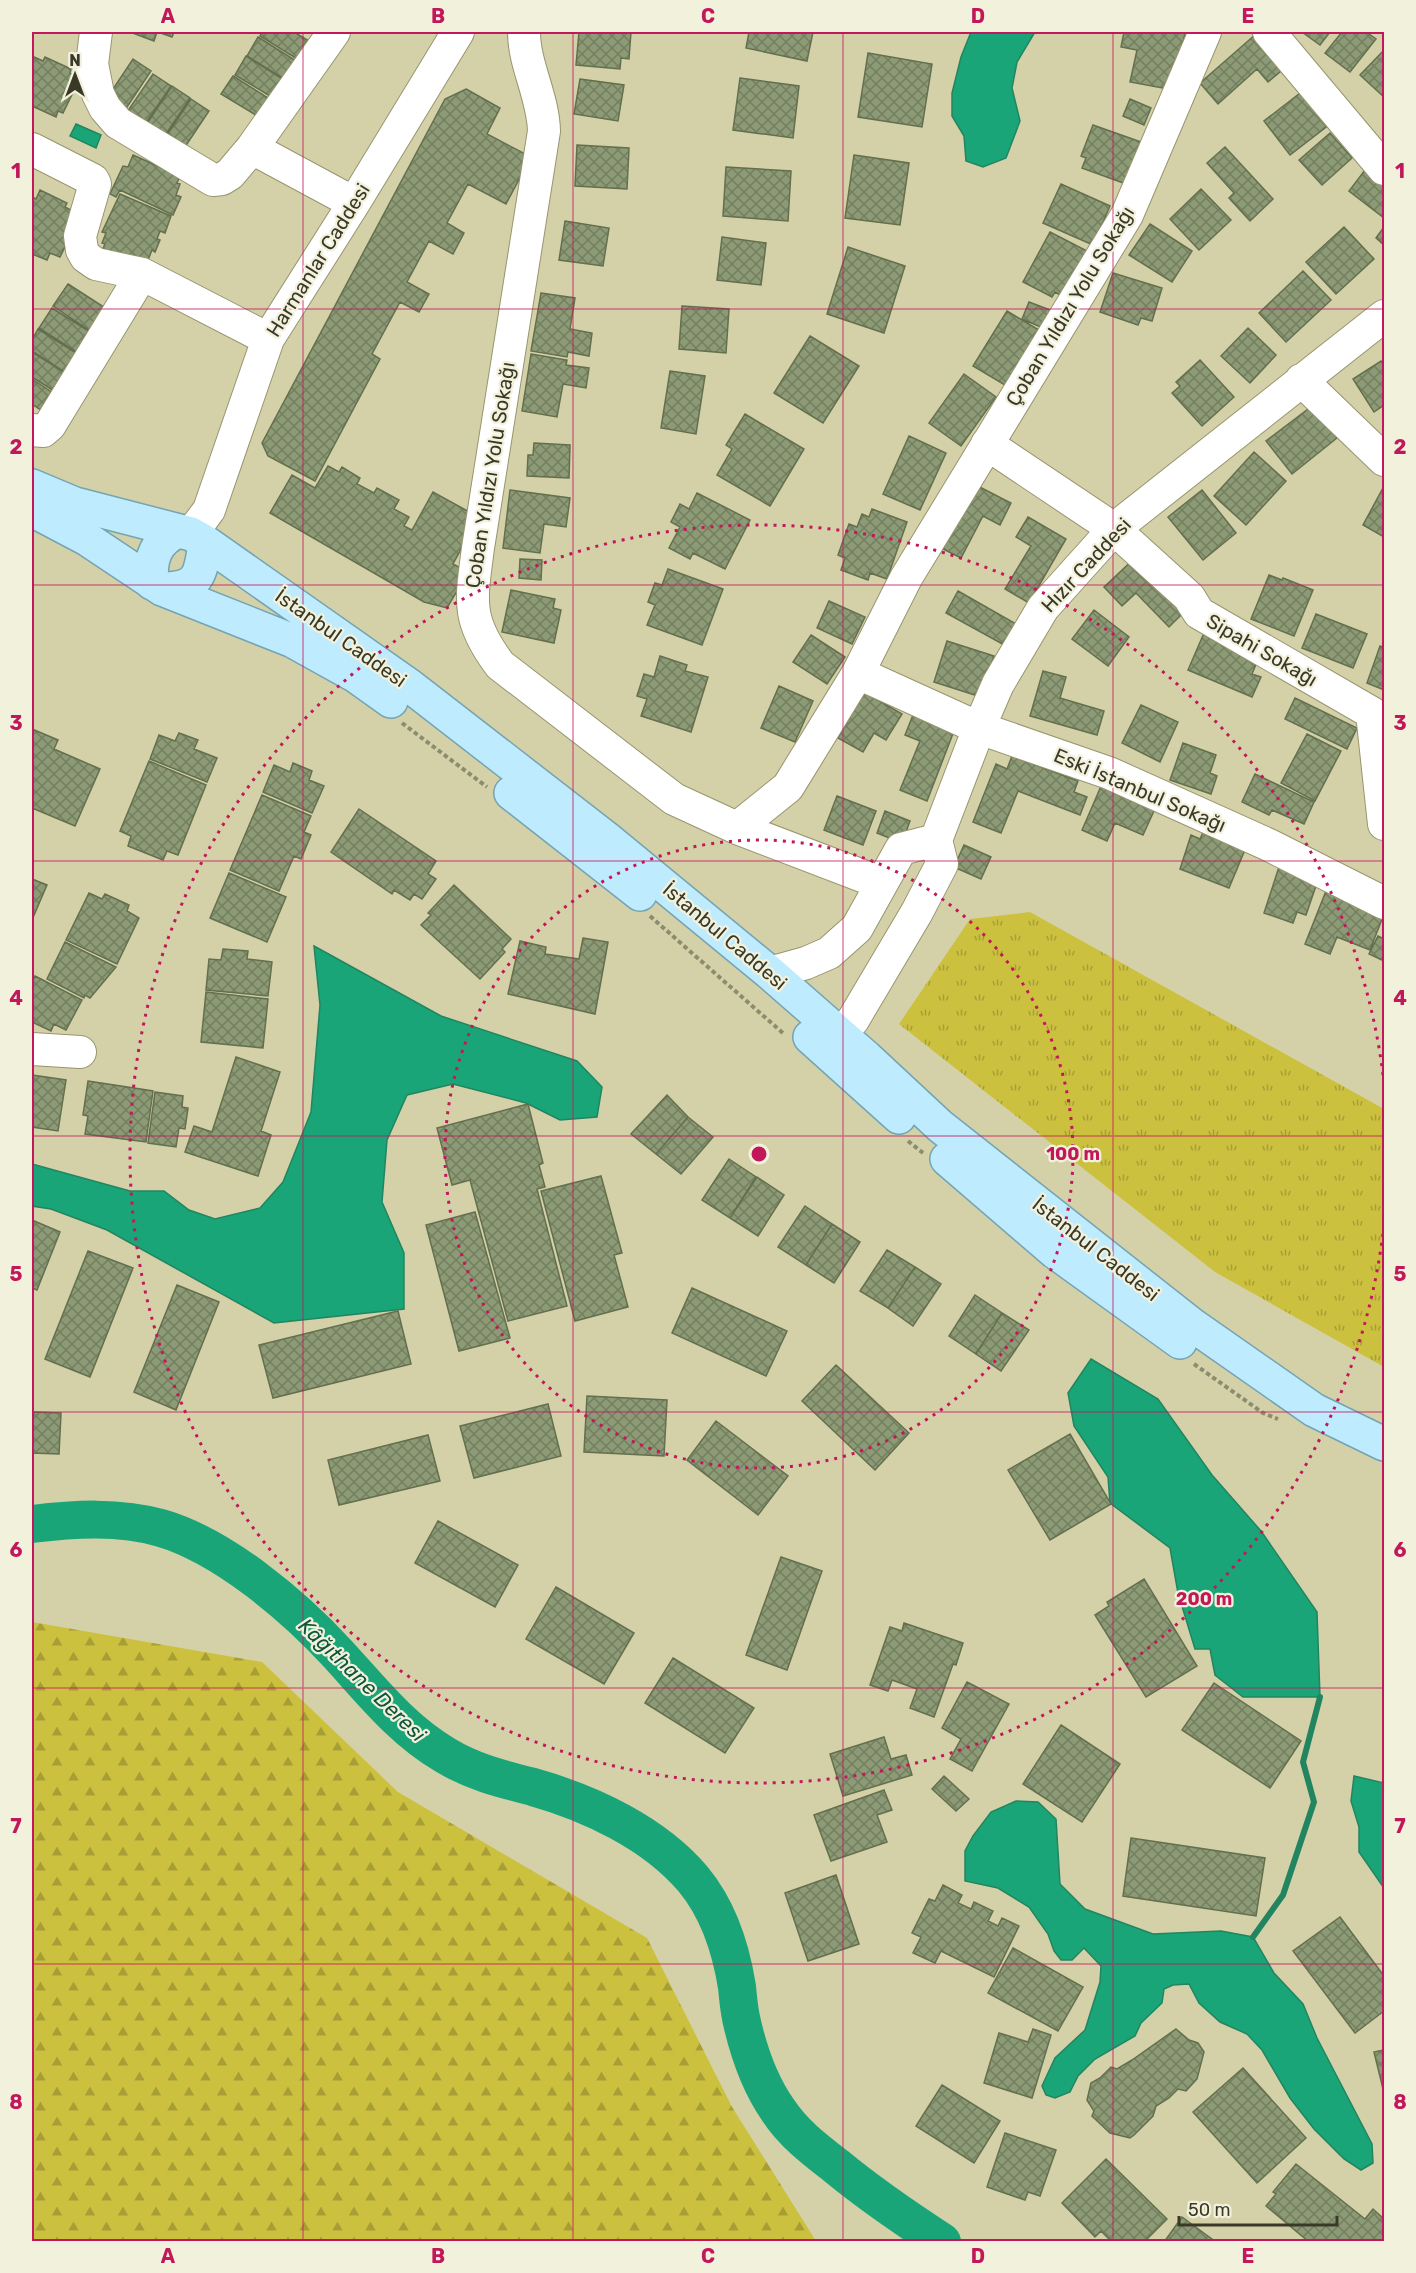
<svg xmlns="http://www.w3.org/2000/svg" width="1416" height="2273" viewBox="0 0 1416 2273" font-family="Rubik,sans-serif">
	<style>
		.grass { fill: url(#grass-tufts) }
		.forest { fill: url(#forest-firs) }
		.water { fill: #19a578; stroke: #238560; stroke-width: 1.5 }
		.lines { fill: none; stroke-linecap: round; stroke-linejoin: round }
		.stream { stroke: #238560; stroke-width: 6 }
		.river { stroke: #19a578; stroke-width: 38 }
		.building { fill: url(#building-cross-hatch); stroke: #636f4d; stroke-width: 1.5 }
		.minor-casing { stroke: #98956f; stroke-width: 34 }
		.major-casing { stroke: #74a4b2; stroke-width: 36 }
		.path { stroke: #8e8c6e; stroke-width: 4; stroke-dasharray: 4.5 3; stroke-linecap: butt }
		.minor { stroke: #fff; stroke-width: 32 }
		.major { stroke: #beebfd; stroke-width: 33 }
		.grid { fill: none; stroke: #c2185b; stroke-width: 1.5; stroke-opacity: 0.55 }
		.ring { fill: none; stroke: #c2185b; stroke-width: 3; stroke-dasharray: 3 6 }
		.labels { text-anchor: middle; stroke-width: 4.5; stroke-linejoin: round; paint-order: stroke }
		.street-label { font-size: 20px; fill: #3a3928; stroke: #f2f1dc }
		.water-label { font-size: 21px; font-style: italic; fill: #10543c; stroke: #f2f1dc }
		.centre { fill: #c2185b; stroke: #f2f1dc; stroke-width: 3 }
		.ring-label { font-size: 18px; text-anchor: middle; font-weight: bold; fill: #c2185b; stroke: #f2f1dc; stroke-width: 4.5; stroke-linejoin: round; paint-order: stroke }
		.neatline { fill: none; stroke: #c2185b; stroke-width: 2 }
		.grid-label { font-size: 20px; text-anchor: middle; font-weight: bold; fill: #c2185b }
	</style>
	<defs>
		<pattern id="grass-tufts" width="24" height="20" patternUnits="userSpaceOnUse" patternTransform="scale(1.5)"><rect width="24" height="20" fill="#ccc13f"/><path d="M3 7l-1-3M5 7V3M7 7l1-3M15 17l-1-3M17 17v-4M19 17l1-3" fill="none" stroke="#a79e35"/></pattern>
		<pattern id="forest-firs" width="22" height="20" patternUnits="userSpaceOnUse" patternTransform="scale(1.5)"><rect width="22" height="20" fill="#ccc13f"/><path d="M5 1l3.5 6h-7zM16 11l3.5 6h-7z" fill="#a79e35"/></pattern>
		<pattern id="building-cross-hatch" width="8" height="8" patternUnits="userSpaceOnUse" patternTransform="scale(1.5)"><rect width="8" height="8" fill="#8c9a75"/><path d="M0 0l8 8M0 8l8-8" fill="none" stroke="#737f60"/></pattern>
	</defs>
	<rect width="100%" height="100%" fill="#d4d1a9"/>
	<path class="grass" d="M1030,912L1384,1109V1367L1215,1272L899,1024L970,919Z"/>
	<path class="forest" d="M32,1622L262,1662L398,1792L647,1938L732,2107L816,2241H32Z"/>
	<path class="water" d="M971,32H1035L1017,62L1012,88L1020,121L1006,158L983,167L966,161L964,136L952,116V93L961,57Z
		M76,124L101,135L96,148L70,136Z
		M314,946L441,1016L577,1061L602,1087L597,1117L560,1120L526,1103L453,1084L407,1095L387,1140L382,1202L404,1253V1309L274,1323L107,1230L51,1209L32,1206V1164L130,1191H164L189,1210L215,1219L260,1208L283,1182L311,1112L320,1005Z
		M1091,1359L1158,1399L1212,1475L1261,1531L1317,1612L1320,1697H1243L1215,1675L1210,1649H1195L1178,1593L1170,1548L1110,1503L1108,1477L1074,1426L1068,1393Z
		M1354,1776L1384,1783V1888L1359,1852V1827L1351,1801Z
		M1016,1801L1038,1802L1056,1819L1060,1884L1085,1909L1153,1934L1221,1931L1253,1937L1274,1973L1303,2004L1317,2038L1372,2144L1373,2163L1361,2170L1344,2159L1314,2129L1290,2098L1262,2050L1247,2034L1220,2022L1199,2003L1189,1984L1173,1985L1164,1989L1162,2003L1141,2023L1135,2036L1095,2059L1078,2076L1070,2092L1055,2098L1046,2095L1042,2086L1055,2058L1085,2030L1100,1982L1101,1966L1084,1948L1072,1960H1061L1054,1951L1048,1934L1029,1907L998,1888L965,1881V1851L973,1836L991,1812Z"/>
	<g class="lines">
		<path class="stream" d="M1253,1937L1283,1895L1314,1802L1303,1762L1320,1697"/>
		<path class="river" d="M32,1524C74,1519 119,1516 161,1528C223,1546 294,1606 337,1653C372,1691 401,1729 445,1755C473,1772 502,1779 533,1787C590,1803 654,1833 693,1879C718,1909 731,1949 737,1987C738,1998 739,2008 741,2018C748,2050 759,2083 778,2110C793,2133 814,2149 836,2166C870,2194 905,2218 942,2242"/>
	</g>
	<path class="building" d="M130,32H157L154,41Z
		M158,32H174L172,37Z
		M262,32H294L314,44L302,62L260,36Z
		M579,32H631L629,59L621,58L620,69L576,65Z
		M749,32H813L807,61L746,48Z
		M1124,32L1185,33L1173,90L1130,82L1137,50L1121,47Z
		M1302,32H1330L1320,45Z
		M1342,32H1366L1376,39L1350,72L1325,53Z
		M1256,34L1286,67L1268,82L1257,69L1218,104L1200,83Z
		M258,37L301,64L289,82L247,56Z
		M1384,50V97L1360,75Z
		M868,53L932,64L922,127L858,117Z
		M246,56L289,83L278,101L235,75Z
		M34,57L43,61L45,57L71,69L70,73L80,78L63,113L58,111L56,117L32,106V62Z
		M133,59L151,71L123,113L105,101Z
		M153,74L171,86L143,127L125,115Z
		M233,76L276,103L264,120L221,94Z
		M740,78L799,86L793,138L733,130Z
		M580,79L624,85L618,121L574,114Z
		M172,86L190,98L162,140L144,128Z
		M466,89L500,108L487,134L531,157L506,204L468,184L447,223L464,233L453,254L429,241L407,282L429,294L419,312L400,302L372,354L380,359L315,481L268,456L262,443L445,99Z
		M1304,90L1330,124L1290,155L1264,121Z
		M191,99L209,111L181,153L163,141Z
		M1130,99L1151,108L1144,125L1123,116Z
		M1093,125L1141,142L1126,184L1082,168L1086,158L1081,156Z
		M1330,133L1352,158L1322,185L1299,160Z
		M577,145L629,148L627,189L575,186Z
		M1225,147L1273,199L1250,221L1229,198L1234,193L1207,163Z
		M133,155L180,176L177,183L180,184L176,195L181,197L173,215L120,190L116,197L110,194L123,166L128,167Z
		M854,155L909,163L900,225L845,218Z
		M726,167L791,171L788,221L723,216Z
		M1365,170L1384,185V218L1349,191Z
		M1061,184L1110,206L1093,245L1043,223Z
		M1201,189L1231,220L1199,250L1170,219Z
		M40,190L67,203L65,207L76,213L73,231L60,257L50,253L47,260L32,254V197L36,199Z
		M120,194L171,216L165,233L160,231L157,239L160,240L155,252L152,250L148,260L102,251L105,244L102,243L106,233L102,232Z
		M565,221L609,228L603,266L559,260Z
		M1150,224L1192,251L1172,282L1129,255Z
		M1344,227L1374,259L1336,294L1306,262Z
		M1384,227V245L1376,238Z
		M1050,232L1091,253L1067,299L1055,292L1052,297L1023,282Z
		M722,237L766,243L761,285L717,280Z
		M848,247L905,266L884,333L827,314Z
		M1303,271L1331,300L1286,342L1259,313Z
		M1113,273L1162,288L1152,321L1141,318L1138,325L1100,312Z
		M68,284L110,311L95,334L53,306Z
		M541,293L575,298L570,329L592,333L589,356L568,352L567,357L531,351Z
		M1029,302L1050,310L1043,328L1022,319Z
		M682,306L729,309L726,353L679,349Z
		M52,308L95,335L81,355L39,328Z
		M1007,311L1049,336L1015,391L973,366Z
		M1248,328L1276,355L1250,383L1221,356Z
		M38,329L81,356L69,375L32,351V340Z
		M810,336L859,366L823,423L774,393Z
		M32,352L69,375L57,393L32,377Z
		M531,354L567,360L566,365L589,368L586,388L563,384L557,417L522,411Z
		M1200,360L1234,397L1202,426L1172,393L1180,386L1176,382Z
		M1381,361L1384,365V405L1374,412L1353,379Z
		M670,371L705,376L696,434L661,428Z
		M964,374L996,397L961,446L929,423Z
		M32,379L56,395L45,413L32,404Z
		M1312,406L1337,438L1292,474L1266,441Z
		M745,414L804,449L770,506L717,475L732,449L726,445Z
		M909,436L946,453L920,510L883,494Z
		M534,443L570,445L569,478L527,476L528,455H533Z
		M1254,452L1286,481L1246,525L1214,496Z
		M328,466L339,472L342,467L360,478L357,484L374,493L377,488L399,500L394,509L409,517L404,526L412,530L433,492L473,514V527L453,564L464,570L463,581L447,608L424,602L270,513L292,475L315,488Z
		M970,482L1011,503L1000,525L983,516L961,558L937,546Z
		M1384,486V537L1363,525Z
		M510,490L570,498L566,527L544,524L540,553L503,548Z
		M1202,490L1236,533L1203,560L1168,517Z
		M697,493L750,520L725,569L693,553L690,559L669,548L680,527L671,522L680,504L689,509Z
		M872,509L907,522L887,579L870,573L868,580L841,570L845,558L838,555L849,524L857,527L862,514L869,517Z
		M1028,517L1066,539L1029,603L1005,589L1031,546L1016,537Z
		M1138,555L1189,607L1169,627L1136,593L1122,606L1104,587Z
		M520,559L542,560L541,580L519,578Z
		M668,569L723,589L702,645L647,625L655,605L648,602L655,583L662,585Z
		M1269,575L1282,580L1283,578L1313,590L1294,636L1251,619Z
		M511,590L555,599L553,608L561,610L554,643L502,632Z
		M958,591L1018,625L1006,646L946,613Z
		M829,601L865,617L852,644L817,628Z
		M1094,610L1129,637L1108,666L1072,639Z
		M1316,614L1367,634L1353,668L1302,648Z
		M1204,633L1259,657L1252,674L1261,677L1252,697L1188,670Z
		M811,635L845,657L827,684L793,662Z
		M947,641L994,656L981,697L934,682Z
		M1380,646L1384,648V690L1367,683Z
		M660,656L687,665L685,671L708,677L691,732L641,716L647,699L637,696L644,674L654,677Z
		M1043,671L1066,677L1060,698L1104,711L1097,735L1030,716Z
		M779,686L813,701L795,742L761,728Z
		M864,692L902,714L886,740L874,733L863,752L838,738Z
		M1295,698L1357,728L1347,749L1285,719Z
		M1141,705L1178,722L1160,762L1122,743Z
		M913,715L954,731L927,801L900,790L920,741L905,735Z
		M32,729L58,740L54,749L100,769L75,826L32,808Z
		M179,733L198,740L194,749L217,758L207,782L150,759L159,735L175,741Z
		M1307,734L1341,751L1315,801L1281,783Z
		M1183,743L1216,755L1210,773L1217,776L1211,794L1170,780Z
		M1012,756L1078,781L1074,792L1087,797L1080,815L1018,791L1001,833L973,822L996,764L1007,769Z
		M149,761L206,785L178,855L167,851L163,860L128,846L131,836L120,831Z
		M293,763L312,771L309,780L324,786L312,813L263,792L274,765L290,772Z
		M1255,774L1314,802L1304,824L1272,810L1269,815L1242,802Z
		M1105,777L1159,800L1143,835L1115,823L1107,841L1082,830Z
		M262,795L311,816L304,832L311,835L301,859L294,856L279,891L230,870Z
		M837,796L876,811L863,845L824,830Z
		M359,809L436,861L428,874L436,879L422,899L414,894L410,900L394,890L392,894L331,852Z
		M885,811L910,821L902,843L877,833Z
		M1205,828L1247,845L1229,888L1180,869L1191,835L1200,839Z
		M964,845L991,857L981,879L954,867Z
		M1279,867L1318,880L1306,915L1297,912L1293,923L1264,913Z
		M229,873L286,897L267,942L210,918Z
		M32,879L47,885L32,920Z
		M454,885L511,939L502,949L505,952L480,979L421,925L431,915L428,913Z
		M1326,891L1384,914L1370,950L1337,937L1330,954L1305,944Z
		M89,893L102,899L105,894L129,905L127,911L139,918L117,964L66,940Z
		M1378,936L1384,939V961L1369,954Z
		M583,938L608,942L595,1014L508,994L520,941L546,947L545,954L579,959Z
		M65,942L116,967L90,998L85,995L84,998L47,979Z
		M223,949L248,951L247,959L272,962L268,996L206,990L209,959L221,960Z
		M35,976L82,1000L66,1030L54,1024L51,1031L32,1022V982Z
		M206,992L268,999L263,1048L201,1042Z
		M236,1057L280,1072L261,1131L271,1135L258,1176L185,1152L194,1126L212,1132Z
		M32,1075L66,1080L58,1131L32,1127Z
		M88,1081L153,1091L146,1142L85,1134L88,1116L83,1115Z
		M155,1092L183,1096L182,1107L188,1108L185,1129L179,1128L176,1147L148,1143Z
		M667,1095L688,1117L656,1154L631,1134Z
		M528,1104L543,1163L539,1165L545,1187L537,1189L567,1306L508,1321L470,1180L452,1185L437,1128Z
		M688,1117L713,1137L681,1174L656,1154Z
		M729,1159L756,1177L730,1218L702,1200Z
		M601,1176L622,1253L614,1255L628,1307L575,1321L541,1191Z
		M757,1177L784,1195L758,1236L730,1218Z
		M805,1206L832,1224L806,1265L778,1247Z
		M475,1212L510,1338L459,1351L426,1225Z
		M32,1220L60,1232L37,1290L32,1288Z
		M832,1224L860,1242L834,1283L806,1265Z
		M887,1250L915,1267L888,1308L860,1291Z
		M88,1251L133,1268L90,1377L45,1359Z
		M915,1267L941,1284L913,1326L888,1308Z
		M177,1285L219,1302L176,1410L134,1392Z
		M692,1288L787,1331L766,1376L672,1333Z
		M975,1295L1002,1313L976,1354L949,1336Z
		M398,1311L411,1364L273,1398L259,1345Z
		M1002,1313L1029,1330L1001,1371L976,1354Z
		M836,1365L909,1433L875,1470L802,1401Z
		M587,1396L667,1400L664,1456L584,1452Z
		M548,1404L561,1456L474,1478L460,1426Z
		M32,1412L61,1413L59,1454L32,1453Z
		M716,1421L788,1476L758,1515L687,1460Z
		M1070,1434L1111,1504L1050,1540L1008,1470Z
		M428,1435L440,1481L339,1505L328,1460Z
		M438,1521L518,1565L495,1607L415,1563Z
		M781,1557L822,1571L787,1670L746,1655Z
		M1144,1579L1197,1666L1146,1697L1095,1615L1109,1606L1107,1602Z
		M556,1587L634,1633L604,1684L526,1639Z
		M904,1623L963,1643L956,1665L953,1664L934,1717L910,1708L917,1689L892,1680L888,1691L870,1685L890,1627L902,1631Z
		M673,1658L754,1708L725,1753L645,1703Z
		M967,1682L1009,1704L972,1771L950,1759L961,1739L942,1728Z
		M1214,1683L1301,1741L1270,1788L1182,1730Z
		M1061,1725L1120,1764L1082,1822L1023,1784Z
		M884,1737L891,1759L906,1755L912,1775L843,1796L830,1754Z
		M944,1776L969,1799L956,1811L932,1789Z
		M884,1790L892,1810L877,1815L887,1842L831,1861L814,1815Z
		M1131,1838L1265,1858L1256,1916L1123,1896Z
		M836,1875L859,1944L808,1961L785,1893Z
		M943,1885L962,1895L958,1903L971,1909L974,1902L993,1911L988,1921L998,1926L1002,1918L1019,1926L994,1977L941,1951L935,1963L913,1953L921,1937L912,1933L929,1899L935,1901Z
		M1340,1917L1384,1976V2011L1355,2033L1293,1951Z
		M1013,1948L1083,1987L1058,2031L988,1993Z
		M1033,2029L1051,2035L1032,2098L984,2083L999,2033L1028,2042Z
		M1176,2029L1189,2040L1198,2043L1204,2052L1197,2079L1186,2091L1178,2089L1169,2098L1156,2106L1153,2116L1134,2135L1130,2138L1110,2133L1092,2116L1094,2111L1087,2100L1091,2083L1100,2078L1111,2067L1117,2069L1132,2060Z
		M1384,2050V2093L1374,2052Z
		M1243,2068L1306,2138L1257,2183L1193,2112Z
		M942,2085L1000,2121L974,2163L916,2126Z
		M1005,2133L1056,2150L1040,2196L1028,2192L1025,2200L987,2187Z
		M1106,2159L1167,2219L1144,2242H1112L1101,2231L1095,2237L1062,2203Z
		M1296,2164L1365,2219L1373,2209L1384,2219V2242H1309L1266,2206L1276,2194L1273,2192Z
		M1182,2217L1216,2242H1164Z"/>
	<g class="lines">
		<defs>
			<path id="minor" d="M96,32L92,64L98,94L105,108L118,123L213,180L222,179L230,174L252,148L334,32
				M524,32C524,65 543,96 544,131L478,548C471,601 466,620 500,665L674,799L737,828L881,883
				M1269,32L1384,169
				M252,148L354,203
				M32,149L93,180L95,184L80,236L82,250L86,257L96,264L142,274L268,339
				M1301,380L1384,460
				M32,430L43,431L50,425L142,274
				M987,444L1114,529L1189,597L1199,613L1372,713L1384,824
				M191,534L209,510L268,339L354,203L458,32
				M858,673L979,728L1109,773L1269,845L1384,903
				M737,828L788,787L858,673L906,578L1127,215L1205,32
				M770,973L806,963L829,953L857,928L901,849L936,840
				M839,1035L853,1020L917,912L942,864L936,840L979,728L998,684L1043,608L1114,529L1384,316
				M32,1049L80,1052"/>
			<path id="major" d="M32,486L75,504L191,534L205,542L410,686L606,838L770,973L867,1058L940,1126L1191,1324L1314,1410L1384,1444
				M32,510L87,539L162,589L293,641L356,676L391,701
				M152,583C149,559 156,540 179,531
				M162,589C199,589 201,575 205,542
				M511,793L640,894
				M810,1037L899,1117
				M947,1159L1055,1252L1180,1342"/>
		</defs>
		<use href="#minor" class="minor-casing"/>
		<use href="#major" class="major-casing"/>
		<path class="path" d="M402,723L487,787
			M650,916L784,1034
			M908,1141L923,1153
			M1194,1364L1263,1413L1278,1419"/>
		<use href="#minor" class="minor"/>
		<use href="#major" class="major"/>
	</g>
	<path class="grid" d="M303,32V2242M573,32V2242M843,32V2242M1113,32V2242M32,309H1384M32,585H1384M32,861H1384M32,1136H1384M32,1412H1384M32,1688H1384M32,1964H1384"/>
	<g class="ring">
		<circle cx="759" cy="1154" r="314"/>
		<path d="M1384 1225A629 629 0 1 1 1384 1083"/>
	</g>
	<g class="labels">
		<g class="street-label">
			<text transform="translate(318 260) rotate(-58)" y="7">Harmanlar Caddesi</text>
			<text transform="translate(1070 306) rotate(-59)" y="7">Çoban Yıldızı Yolu Sokağı</text>
			<text transform="translate(490 475) rotate(-81)" y="7">Çoban Yıldızı Yolu Sokağı</text>
			<text transform="translate(1086 565) rotate(-47)" y="7">Hızır Caddesi</text>
			<text transform="translate(341 638) rotate(35)" y="7">İstanbul Caddesi</text>
			<text transform="translate(1262 650) rotate(30)" y="7">Sipahi Sokağı</text>
			<text transform="translate(1140 790) rotate(23)" y="7">Eski İstanbul Sokağı</text>
			<text transform="translate(725 936) rotate(40)" y="7">İstanbul Caddesi</text>
			<text transform="translate(1096 1249) rotate(38)" y="7">İstanbul Caddesi</text>
		</g>
		<g class="water-label">
			<text transform="translate(362 1680) rotate(44)" y="7">Kâğıthane Deresi</text>
		</g>
	</g>
	<circle cx="759" cy="1154" r="9" class="centre"/>
	<g class="ring-label">
		<text x="1073" y="1160">100 m</text>
		<text x="1204" y="1605">200 m</text>
	</g>
	<rect width="1416" height="2273" fill="none" stroke="#f2f1dc" stroke-width="66"/>
	<g transform="translate(75 75)" stroke="#f2f1dc" stroke-width="4.5" paint-order="stroke">
	<path d="M0-4.5L10 22L0 15L-10 22Z" fill="#3a3928"/>
	<text y="-9" font-size="16" font-weight="bold" text-anchor="middle" fill="#3a3928">N</text>
	</g>
	<path d="M1179 2216v9h158v-9" fill="none" stroke="#3a3928" stroke-width="3"/>
	<text x="1188" y="2216" font-size="18" fill="#3a3928" stroke="#f2f1dc" stroke-width="4.5" paint-order="stroke">50 m</text>
	<rect x="33" y="33" width="1350" height="2207" class="neatline"/>
	<g class="grid-label">
		<text x="168" y="23">A</text>
		<text x="438" y="23">B</text>
		<text x="708" y="23">C</text>
		<text x="978" y="23">D</text>
		<text x="1248" y="23">E</text>
		<text x="16" y="178">1</text>
		<text x="1400" y="178">1</text>
		<text x="16" y="454">2</text>
		<text x="1400" y="454">2</text>
		<text x="16" y="730">3</text>
		<text x="1400" y="730">3</text>
		<text x="16" y="1005">4</text>
		<text x="1400" y="1005">4</text>
		<text x="16" y="1281">5</text>
		<text x="1400" y="1281">5</text>
		<text x="16" y="1557">6</text>
		<text x="1400" y="1557">6</text>
		<text x="16" y="1833">7</text>
		<text x="1400" y="1833">7</text>
		<text x="16" y="2109">8</text>
		<text x="1400" y="2109">8</text>
		<text x="168" y="2263">A</text>
		<text x="438" y="2263">B</text>
		<text x="708" y="2263">C</text>
		<text x="978" y="2263">D</text>
		<text x="1248" y="2263">E</text>
	</g>
</svg>
